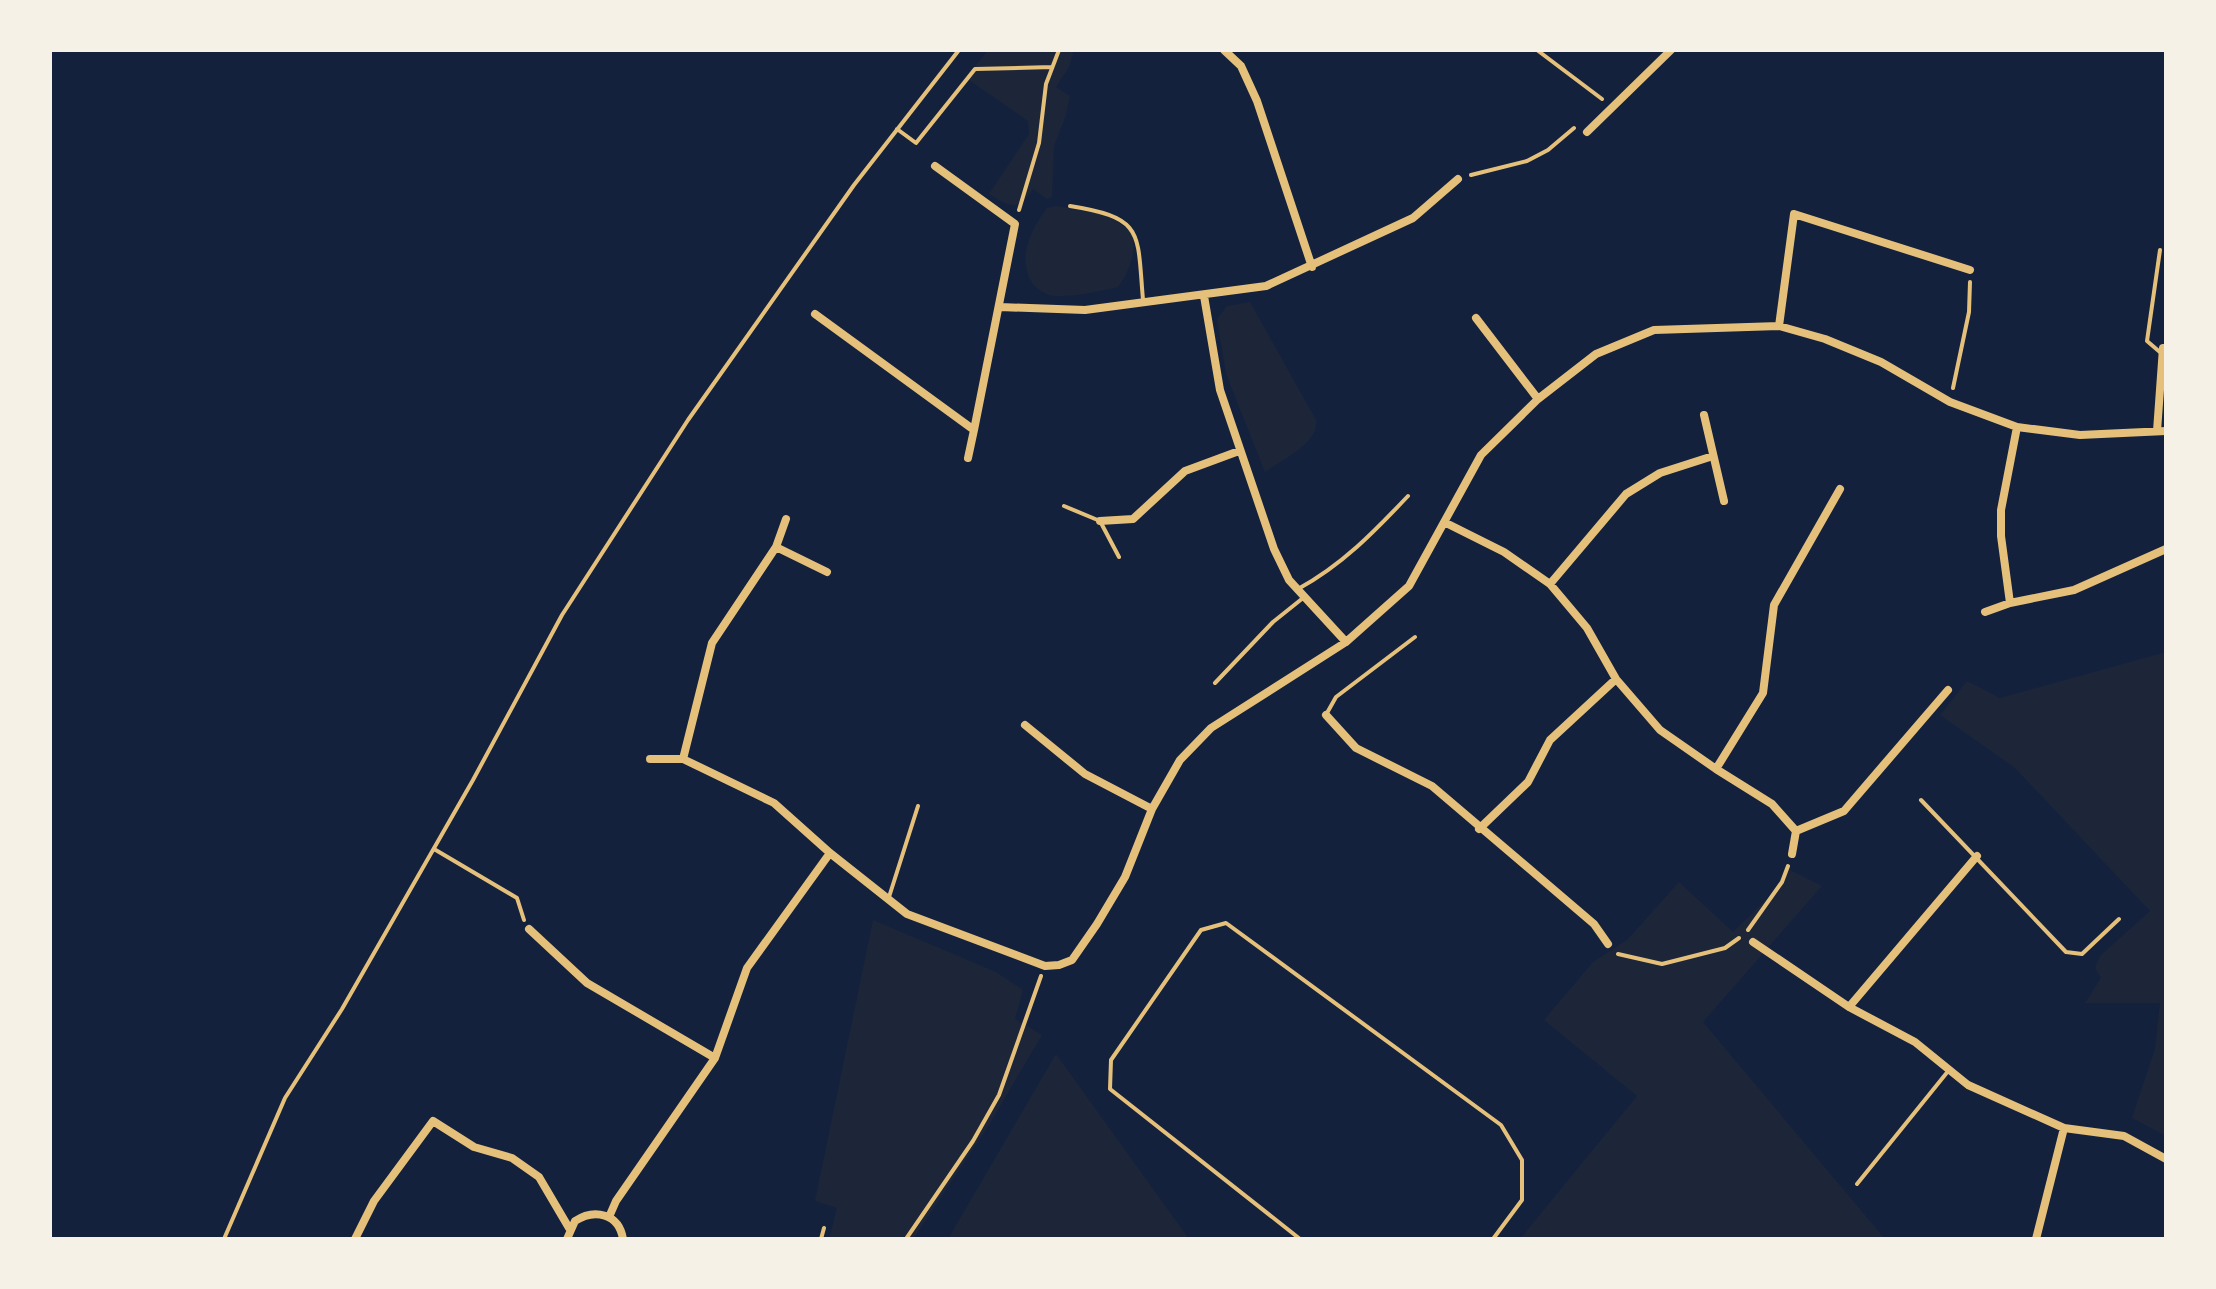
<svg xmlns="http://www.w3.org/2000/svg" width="2216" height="1289" viewBox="0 0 2216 1289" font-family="'Playfair Display',serif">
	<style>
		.green { fill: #1d2539 }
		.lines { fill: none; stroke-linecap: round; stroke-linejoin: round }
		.path { stroke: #e5c07b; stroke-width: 4 }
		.service { stroke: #e5c07b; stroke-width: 4 }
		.minor { stroke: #e5c07b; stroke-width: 8 }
	</style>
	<rect width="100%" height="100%" fill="#14213d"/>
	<path class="green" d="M988,50H1074L1069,67L1056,87L1070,96L1066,115L1054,146L1052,197L1047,199L1033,189C1018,212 1010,207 989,194L1029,134L1028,121L966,78Z
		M1057,206L1106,215L1132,231C1137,251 1130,271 1118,287C1099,291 1075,297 1055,296C1048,296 1038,290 1033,284C1016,259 1031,229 1047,208Z
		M1250,302L1316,420C1320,443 1281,460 1265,472L1226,374L1217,319L1227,306Z
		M2166,652V1136L2132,1118L2155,1049L2160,1003H2085L2101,978L2095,968L2100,956L2150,911L2015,768L1940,715L1967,681L2000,698Z
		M1790,870L1822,886L1703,1022L1885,1239H1520L1637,1096L1544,1020L1593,962L1627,940L1679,882L1733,932L1775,891Z
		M873,920L996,972L1023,990L1015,1019L1042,1035L989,1125L913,1239H829L837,1208L815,1201Z
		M1056,1054L1189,1239H948Z"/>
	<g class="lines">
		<path class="path" d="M1537,50L1602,99
			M897,129L916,143L975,69L1052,67
			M1471,175L1527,161L1548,150L1574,128
			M1019,210L1039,143L1046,84L1059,50
			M1953,388L1969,312L1970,282
			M434,849L517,898L524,920
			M1748,930L1782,882L1788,866
			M1618,954L1662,964L1725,948L1739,938
			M224,1239L285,1098L342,1009L473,780L562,615L688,420L854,185L959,50
			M906,1239L973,1141L999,1095L1041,976"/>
		<path class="service" d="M1070,206C1145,218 1137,232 1143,300
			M2160,250L2147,341L2161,353
			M1064,506L1100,521L1119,557
			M1298,589C1342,565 1374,532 1408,496
			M1215,683L1273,622L1303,598
			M1327,713L1336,697L1415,637
			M1921,800L2066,952L2082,954L2119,919
			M889,897L918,806
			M1857,1184L1949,1070
			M821,1239L824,1228
			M1300,1239L1110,1089L1111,1060L1201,930L1226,923L1501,1125L1522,1160V1200L1493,1239"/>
		<path class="minor" d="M1224,50L1241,66L1257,101L1312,267
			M1587,132L1671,50
			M1204,296L1220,390L1274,549L1289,580L1346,642
			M1000,307L1085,310L1266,286L1413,218L1458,179
			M815,314L974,430L1015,224L935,166
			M1476,318L1538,399
			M1779,326L1794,214L1970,270
			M1704,415L1724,501
			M2017,427L2001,510V536L2010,603L2074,590L2166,549
			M2157,431L2163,348H2166
			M968,458L974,430
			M1100,521L1133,519L1185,471L1239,451
			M1446,523L1504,552L1550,584L1587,628L1616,679L1660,730L1716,769L1772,804L1796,831L1792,854
			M776,547L786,519
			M1550,584L1626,494L1660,473L1713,456
			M1985,612L2010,603
			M1326,715L1356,748L1432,786L1594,924L1608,944
			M1025,725L1085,774L1152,809
			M650,759H683L774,803L830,853L907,914L1045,966L1059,965L1072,960L1097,924L1125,877L1152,809L1180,760L1211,728L1346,642L1409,586L1481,455L1538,399L1596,354L1654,330L1779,326L1825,339L1881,362L1950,402L2017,427L2080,435L2166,431
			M683,759L712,643L776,547L827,572
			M1716,769L1763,693L1774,605L1840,489
			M1479,829L1528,782L1550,740L1616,679
			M1796,831L1844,811L1948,690
			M529,929L587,983L715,1058
			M1753,942L1849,1007L1915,1042L1968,1085L2064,1128L2124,1136L2166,1159
			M1849,1007L1977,856
			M609,1217L616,1201L715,1058L747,968L830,853
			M355,1239L374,1201L433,1121L474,1147L512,1158L539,1177L569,1228
			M567,1239L575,1221C595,1208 619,1214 623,1239
			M2036,1239L2064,1128"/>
	</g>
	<rect width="2216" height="1289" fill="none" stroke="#f6f1e7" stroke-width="104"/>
</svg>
